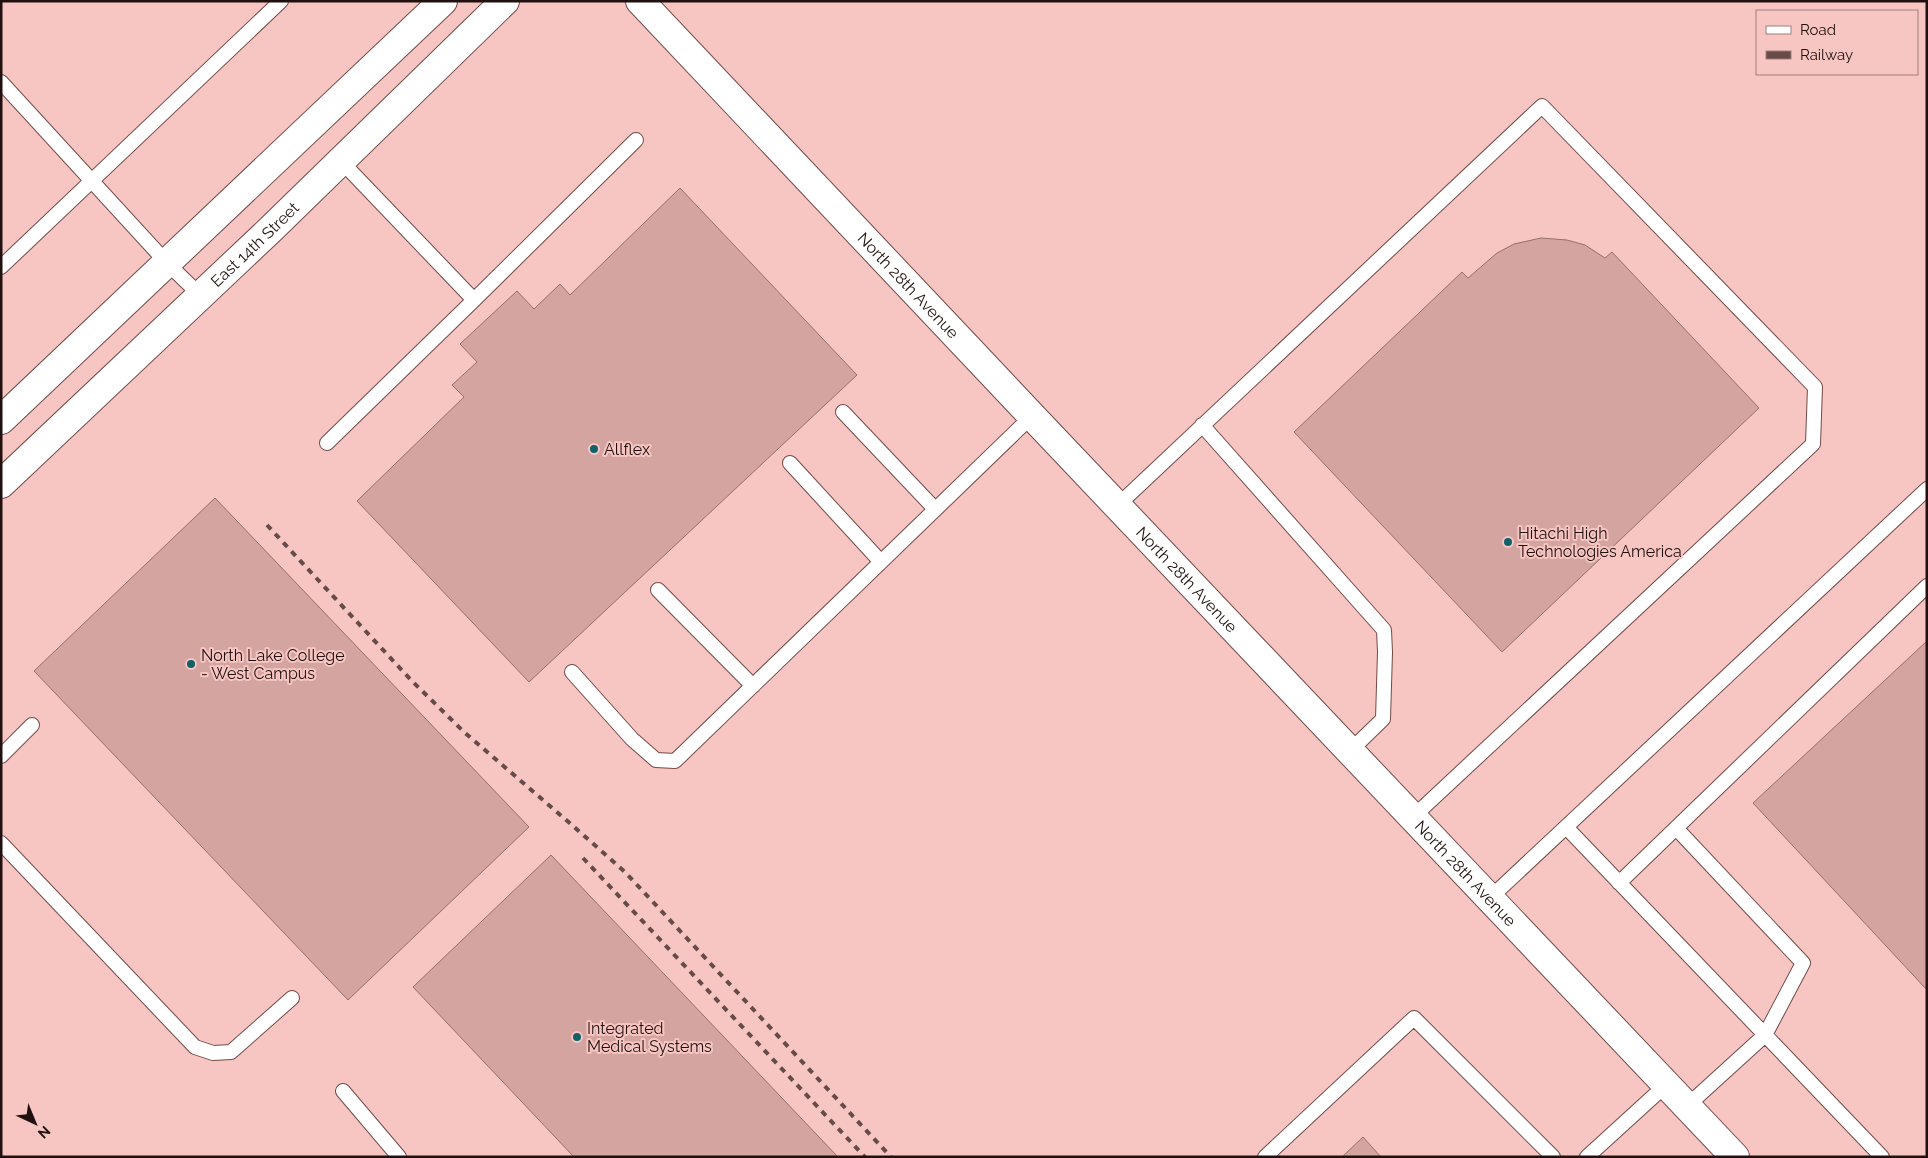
<svg xmlns="http://www.w3.org/2000/svg" width="1928" height="1158" viewBox="0 0 1928 1158" font-family="Raleway,sans-serif">
	<style>
		.building { fill: #d3a4a0; stroke: #996e6a }
		.lines { fill: none; stroke-linecap: round; stroke-linejoin: round }
		.service-casing { stroke: #734a47; stroke-width: 16 }
		.minor-casing { stroke: #734a47; stroke-width: 30 }
		.service { stroke: #fff; stroke-width: 14 }
		.minor { stroke: #fff; stroke-width: 28 }
		.rail { stroke: #664b49; stroke-width: 4; stroke-dasharray: 6 6; stroke-linecap: butt }
		.poi-dot { fill: #106168; stroke: #f7c6c2; stroke-width: 2 }
		.labels { text-anchor: middle; stroke-width: 4; stroke-linejoin: round; paint-order: stroke }
		.street-label { font-size: 16px; fill: #20100f; stroke: #f7c6c2 }
		.poi-label { font-size: 16px; fill: #20100f; stroke: #f7c6c2; text-anchor: start }
	</style>
	<rect width="100%" height="100%" fill="#f7c6c2"/>
	<path class="building" d="M680,188L857,375L529,682L357,501L464,397L452,385L477,362L460,344L517,291L534,309L560,284L570,295Z
		M1541,238L1567,240L1585,245L1605,258L1612,252L1759,408L1502,652L1294,432L1462,272L1468,278L1497,253L1514,244Z
		M215,498L529,827L348,1000L34,671Z
		M1927,641V990L1753,803Z
		M551,855L838,1157H574L413,987Z
		M1363,1137L1381,1157H1342Z"/>
	<g class="lines">
		<defs>
			<path id="service" d="M1,82L167,263L201,296
				M1,267L281,1
				M474,300L636,140
				M843,412L935,509
				M1202,425L1384,630L1385,652L1383,719L1350,751
				M327,443L474,300L341,161
				M790,463L881,562
				M1117,506L1542,106L1815,387L1813,444L1413,817
				M658,590L753,686
				M572,672L632,739L656,760L675,761L1032,416
				M1,756L32,725
				M1566,827L1882,1157
				M1676,828L1803,963L1765,1035L1687,1106
				M1,843L195,1047L213,1053L231,1052L292,998
				M1619,883L1927,586
				M1490,898L1927,489
				M343,1091L399,1157
				M1265,1157L1414,1018L1553,1157
				M1587,1157L1667,1084"/>
			<g id="minor">
				<path id="s1" d="M640,1L1032,416L1735,1157"/>
				<path d="M1,420L443,1"/>
				<path id="s2" d="M1,484L271,229L505,1"/>
			</g>
		</defs>
		<use href="#service" class="service-casing"/>
		<use href="#minor" class="minor-casing"/>
		<use href="#service" class="service"/>
		<use href="#minor" class="minor"/>
		<path class="rail" d="M267,525L411,680L464,732L572,825L625,872L891,1157
			M583,858L865,1157"/>
	</g>
	<g class="poi-dot">
		<circle cx="594" cy="449" r="5"/>
		<circle cx="1508" cy="542" r="5"/>
		<circle cx="191" cy="664" r="5"/>
		<circle cx="577" cy="1037" r="5"/>
	</g>
	<g class="labels">
		<g class="street-label">
			<text dy="6" stroke="none"><textPath href="#s2" startOffset="349">East 14th Street</textPath></text>
			<text dy="6" stroke="none"><textPath href="#s1" startOffset="391">North 28th Avenue</textPath></text>
			<text dy="6" stroke="none"><textPath href="#s1" startOffset="796">North 28th Avenue</textPath></text>
			<text dy="6" stroke="none"><textPath href="#s1" startOffset="1201">North 28th Avenue</textPath></text>
		</g>
		<g class="poi-label">
			<text x="604" y="455">Allflex</text>
			<text x="1518" y="539">Hitachi High<tspan x="1518" dy="18">Technologies America</tspan></text>
			<text x="201" y="661">North Lake College<tspan x="201" dy="18">- West Campus</tspan></text>
			<text x="587" y="1034">Integrated<tspan x="587" dy="18">Medical Systems</tspan></text>
		</g>
	</g>
	<rect width="1928" height="1158" fill="none" stroke="#20100f" stroke-width="5"/>
	<rect x="1756" y="10" width="162" height="65" fill="#f7c6c2" stroke="#a17d7a"/>
	<rect x="1766" y="26" width="25" height="8" fill="#ffffff" stroke="#a17d7a"/>
	<text x="1800" y="35" font-size="15" fill="#20100f">Road</text>
	<rect x="1766" y="51" width="25" height="8" fill="#664b49" stroke="#a17d7a"/>
	<text x="1800" y="60" font-size="15" fill="#20100f">Railway</text>
	<g transform="translate(35 1123) rotate(136)" stroke="#f7c6c2" stroke-width="4" paint-order="stroke">
	<path d="M0-4L9 19L0 12L-9 19Z" fill="#20100f"/>
	<text y="-8" font-size="14" font-weight="bold" text-anchor="middle" fill="#20100f">N</text>
	</g>
</svg>
